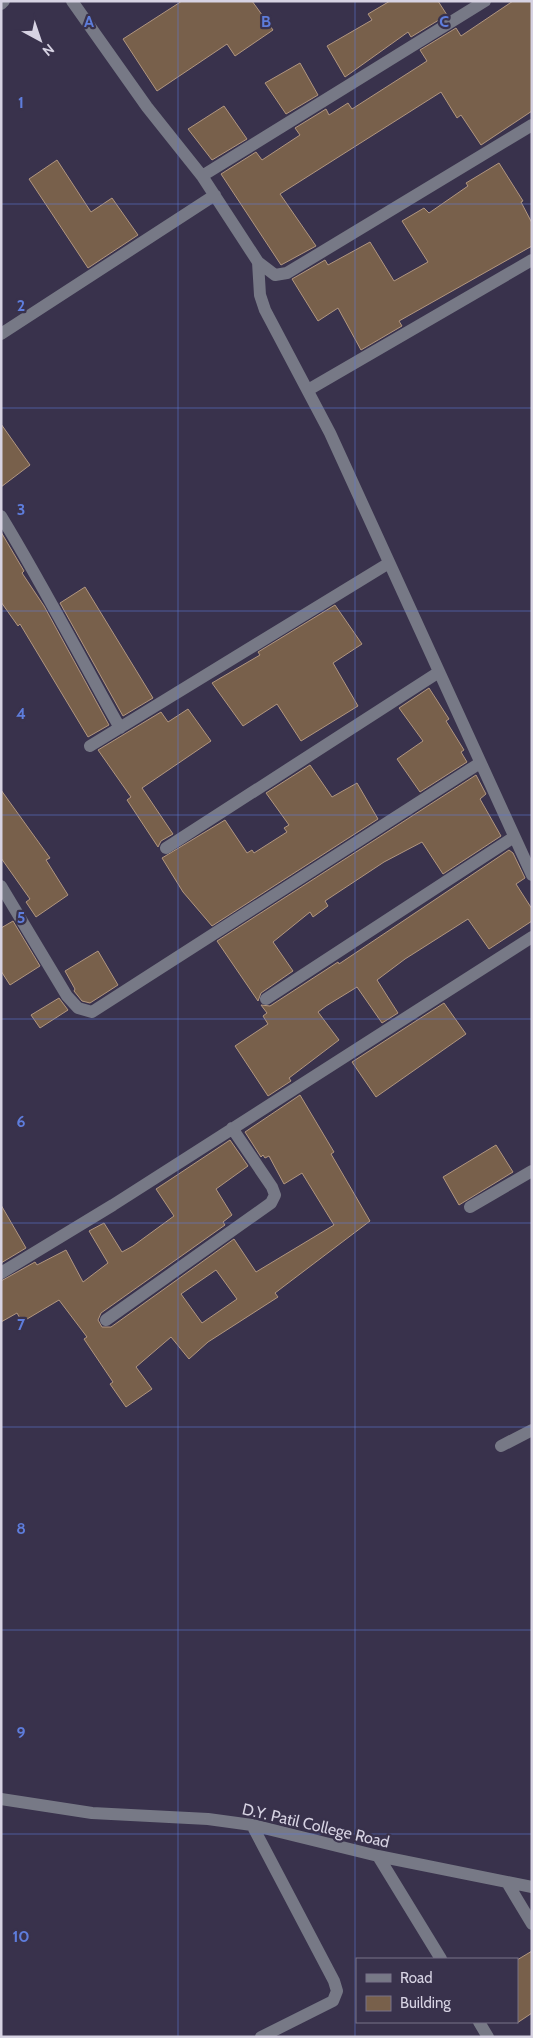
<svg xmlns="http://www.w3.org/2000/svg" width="533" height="2038" viewBox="0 0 533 2038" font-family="Cabin,sans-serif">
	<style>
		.building { fill: #78604b; stroke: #b19680; fill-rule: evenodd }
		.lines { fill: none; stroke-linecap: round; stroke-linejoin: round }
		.minor { stroke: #777986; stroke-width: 12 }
		.grid { fill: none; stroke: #5e7ddc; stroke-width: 1; stroke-opacity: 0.55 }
		.labels { text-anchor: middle; stroke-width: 4.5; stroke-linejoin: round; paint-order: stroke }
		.street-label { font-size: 16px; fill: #d7d3e3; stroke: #39324c }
		.grid-label { font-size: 16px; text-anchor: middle; font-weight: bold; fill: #5e7ddc; stroke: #39324c; stroke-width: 4.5; stroke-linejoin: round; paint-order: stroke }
	</style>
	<rect width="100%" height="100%" fill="#39324c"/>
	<path class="building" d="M182,1H252L273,30L235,56L227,44L157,91L123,39Z
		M390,1H438L447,15L411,37L408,32L345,77L327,46L372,20L368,14Z
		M513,1H532V111L481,145L461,115L457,118L441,92L280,194L316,246L281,265L221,174L256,152L262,160L300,135L295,128L326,109L329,115L348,103L352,109L427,61L420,50L456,28L461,36Z
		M300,63L318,95L286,114L265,83Z
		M224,106L247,139L212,160L188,129Z
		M57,160L91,212L112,198L138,235L88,268L29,179Z
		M499,163L523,201L521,202L532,223V246L399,321L402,326L361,350L338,308L318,321L292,279L325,260L328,265L370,242L394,281L428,262L402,221L424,208L429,213L468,186L466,183Z
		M1,424L30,465L1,487Z
		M1,532L24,571L22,573L44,606L109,725L88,737L20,624L18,626L1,602Z
		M85,587L153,698L123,716L60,603Z
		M335,605L362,644L333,663L358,706L301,741L277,704L243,726L212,683L260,655L258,652Z
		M429,688L449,719L446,721L464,750L461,752L467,762L420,792L397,759L423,741L399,708Z
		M188,709L211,741L142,788L173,834L161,841L158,847L127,800L131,797L98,750L161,712L168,722Z
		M310,765L332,797L357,783L378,819L212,926L183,892L162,858L225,820L247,853L252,850L254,853L287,832L284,828L289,825L266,793Z
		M476,775L486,794L480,799L501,836L443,874L422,842L384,862L325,901L328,906L313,917L310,912L273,942L293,971L261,993L258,1001L217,941Z
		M1,790L50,858L46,860L68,895L36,917L26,902L30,899L1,858Z
		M509,850L513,853L525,878L516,884L532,909V921L489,949L468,919L405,959L377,980L398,1013L382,1023L357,987L326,1006L318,1012L339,1040L289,1078L291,1081L268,1096L235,1046L268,1024L263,1016L267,1013L261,1005L270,1006L338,962L339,964Z
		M13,921L40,966L10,985L1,971V928Z
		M98,951L118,985L90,1003L82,1001L74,991L75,989L65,971Z
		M59,998L68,1010L40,1028L31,1015Z
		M444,1003L466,1034L376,1097L352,1062Z
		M300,1095L334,1152L331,1154L370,1221L275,1293L278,1297L208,1342L189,1359L171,1337L136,1367L152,1389L126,1407L110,1384L113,1382L84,1339L87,1337L59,1300L22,1322L17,1313L1,1322V1281L35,1262L37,1265L66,1250L83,1282L108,1263L89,1231L104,1223L122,1252L133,1246L174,1216L156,1189L230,1140L248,1166L216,1189L232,1215L223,1222L225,1225L101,1313L98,1320L102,1327H111L234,1239L256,1272L334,1225L302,1173L284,1184L269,1156L265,1158L263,1155L261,1157L245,1132ZM216,1270L237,1299L202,1323L181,1294Z
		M496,1145L513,1172L459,1205L443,1177Z
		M1,1205L26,1248L1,1263Z
		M532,1951V2013L517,2023V1960Z"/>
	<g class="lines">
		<path class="minor" d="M72,1L147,107L202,176L258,262L260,295L265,310L330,433L532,875
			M1,4L4,1
			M202,176L485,1
			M258,262L275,275L287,273L532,125
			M1,334L215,195
			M308,390L532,260
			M1,516C43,585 80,657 120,728
			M90,746L389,563
			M166,848L439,672
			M1,886L67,996L78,1008L92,1012L480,763
			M266,999L514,837
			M470,1207L532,1171
			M1,1273L113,1205L532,937
			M106,1320L271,1203L275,1195L272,1187L232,1128
			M501,1446L532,1430
			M1,1799L92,1813L208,1819L252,1825L378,1856L532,1887
			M252,1825L334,1981L337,1991L333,2001L261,2037
			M378,1856L441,1959
			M508,1884L532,1924
			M479,2022L488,2037"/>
	</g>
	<path class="grid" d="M178,1V2037M355,1V2037M1,204H532M1,408H532M1,611H532M1,815H532M1,1019H532M1,1223H532M1,1427H532M1,1630H532M1,1834H532"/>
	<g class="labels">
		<g class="street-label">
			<text transform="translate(316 1825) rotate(13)" y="6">D.Y. Patil College Road</text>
		</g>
	</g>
	<g class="grid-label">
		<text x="89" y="27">A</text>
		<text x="266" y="27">B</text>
		<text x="444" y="27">C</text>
		<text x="21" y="108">1</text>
		<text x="21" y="311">2</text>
		<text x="21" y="515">3</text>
		<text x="21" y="719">4</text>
		<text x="21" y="923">5</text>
		<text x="21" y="1127">6</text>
		<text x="21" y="1330">7</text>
		<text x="21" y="1534">8</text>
		<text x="21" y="1738">9</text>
		<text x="21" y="1942">10</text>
	</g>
	<rect width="533" height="2038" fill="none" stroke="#d7d3e3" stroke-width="5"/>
	<rect x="356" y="1958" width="162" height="65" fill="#39324c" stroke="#787288"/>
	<rect x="366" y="1974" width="25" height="8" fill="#777986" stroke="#787288"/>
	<text x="400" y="1983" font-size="15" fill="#d7d3e3">Road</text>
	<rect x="366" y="1996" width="25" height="15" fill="#78604b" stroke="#787288"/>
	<text x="400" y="2008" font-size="15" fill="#d7d3e3">Building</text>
	<g transform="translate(40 40) rotate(140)" stroke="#39324c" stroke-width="4" paint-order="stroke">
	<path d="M0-4L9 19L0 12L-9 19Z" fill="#d7d3e3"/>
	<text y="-8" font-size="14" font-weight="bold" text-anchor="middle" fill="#d7d3e3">N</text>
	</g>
</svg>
